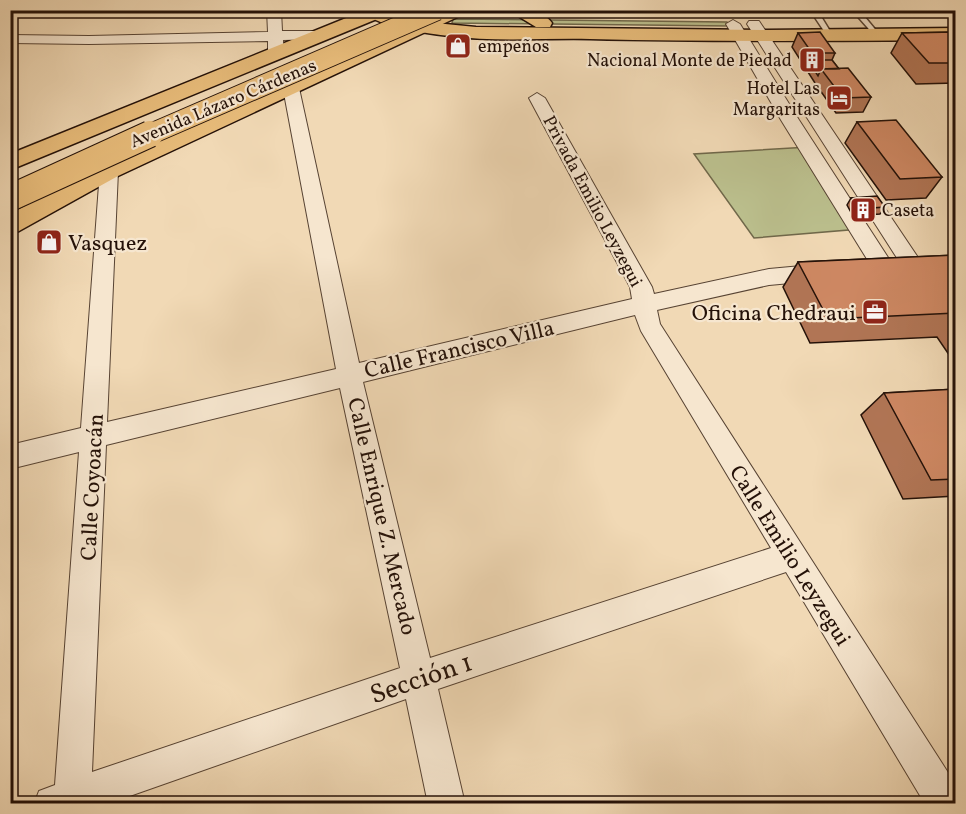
<svg xmlns="http://www.w3.org/2000/svg" width="966" height="814" viewBox="0 0 966 814" font-family="Vollkorn,serif">
	<style>
		.green { fill: #bbbf8d; stroke: #70684a; stroke-width: 1.5 }
		.lines { fill: none; stroke-linecap: round; stroke-linejoin: round }
		.service-casing { stroke: #574333; stroke-width: 3 }
		.minor-casing { stroke: #574333; stroke-width: 2 }
		.primary-casing { stroke: #241108; stroke-width: 3 }
		.trunk-casing { stroke: #241108; stroke-width: 3 }
		.service { fill: #f6e6cf; fill-rule: evenodd }
		.minor { fill: #f6e6cf; fill-rule: evenodd }
		.primary { fill: #e8bc7a; fill-rule: evenodd }
		.trunk { fill: #e8bc7a; fill-rule: evenodd }
		.trunk-bridge-far1-casing { stroke: #241108; stroke-width: 22; stroke-linecap: butt }
		.trunk-bridge-casing { stroke: #241108; stroke-width: 28; stroke-linecap: butt }
		.trunk-bridge-far1 { stroke: #e8bc7a; stroke-width: 20 }
		.trunk-bridge { stroke: #e8bc7a; stroke-width: 26 }
		.wall { fill: #b17555; stroke: #241108; stroke-width: 1.5 }
		.building { fill: #ce8863; stroke: #241108; stroke-width: 1.5 }
		.labels { text-anchor: middle; stroke-width: 4.5; stroke-linejoin: round; paint-order: stroke }
		.far-poi-label { font-size: 18px; fill: #241108; stroke: #f6e6cf; text-anchor: start }
		.far-street-label { font-size: 18px; fill: #241108; stroke: #f6e6cf }
		.poi-label { font-size: 22px; fill: #241108; stroke: #f6e6cf; text-anchor: start }
		.street-label { font-size: 22px; fill: #241108; stroke: #f6e6cf }
		.near-street-label { font-size: 27px; fill: #241108; stroke: #f6e6cf }
	</style>
	<rect width="100%" height="100%" fill="#f1d9b5"/>
	<filter id="stains"><feTurbulence type="fractalNoise" baseFrequency=".00333" numOctaves="4"/><feColorMatrix values="0 0 0 0 .2 0 0 0 0 .09 0 0 0 0 .02 0 0 0 .5 -.17"/></filter>
	<radialGradient id="worn" r=".72"><stop offset=".6" stop-color="#630" stop-opacity="0"/><stop offset="1" stop-color="#630" stop-opacity=".3"/></radialGradient>
	<path class="green" d="M453,19L727,22L729,26L452,23Z
		M809,147L860,229L754,238L694,154Z"/>
	<g class="lines">
		<defs>
			<path id="service" d="M810,10H817L833,36L832,37H828Z
				M852,10H859L879,34V36H875Z"/>
			<path id="minor" d="M267,10H281L282,31H323L330,35L323,39L283,40L284,52L276,57L268,52V41L89,44L10,43V35L89,36L268,32Z
				M733,20L740,24L799,120L889,259L897,258L747,24L749,21H759L919,259L922,264L919,269L886,275L875,272L781,120L726,24Z
				M291,83L299,88L359,363L632,299L630,287L529,98L537,93L545,98L652,287L654,294L769,269L823,264L831,267L834,272L831,277L823,280L769,285L657,310L660,324L956,785V804H925L786,572L438,689L465,804H428L406,699L107,804H34L39,791L55,785L79,452L10,469V445L81,428L100,171L102,167H116L118,171L107,422L336,369L283,88ZM635,315L641,331L771,548L430,658L363,382ZM340,388L400,668L92,772L106,445Z"/>
			<path id="primary" d="M369,10H386L425,22L476,27L767,30L956,28V40C834,41 712,42 590,39C543,38 496,42 449,36C431,34 376,27 367,13Z"/>
			<path id="trunk" d="M366,10H392L389,14L10,170V154Z
				M442,10H467L464,14L118,176L19,231L10,234V214L100,166Z
				M508,10C524,10 542,9 552,23L550,27H536Z"/>
		</defs>
		<use href="#service" class="service-casing"/>
		<use href="#minor" class="minor-casing"/>
		<use href="#primary" class="primary-casing"/>
		<use href="#trunk" class="trunk-casing"/>
		<use href="#service" class="service"/>
		<use href="#minor" class="minor"/>
		<use href="#primary" class="primary"/>
		<use href="#trunk" class="trunk"/>
		<defs>
			<path id="trunk-bridge-far1" d="M146,136L437,10"/>
			<path id="trunk-bridge" d="M10,198L150,134"/>
		</defs>
		<use href="#trunk-bridge-far1" class="trunk-bridge-far1-casing"/>
		<use href="#trunk-bridge" class="trunk-bridge-casing"/>
		<use href="#trunk-bridge-far1" class="trunk-bridge-far1"/>
		<use href="#trunk-bridge" class="trunk-bridge"/>
	</g>
	<path class="wall" d="M537,10H578V12H539Z
		M621,10H720L719,16L659,14H622Z
		M882,10H956V11L885,13Z
		M956,32V83L916,84L891,53L902,33Z
		M798,33L835,53L832,60L839,69L871,97L863,112L836,113L815,83L792,47Z
		M857,122L942,177L926,198L886,200L845,143Z
		M851,198L885,207L880,214L853,216L847,205Z
		M956,255V365L937,337L810,343L783,287L798,262Z
		M956,389V496L903,499L861,415L884,393Z"/>
	<path class="building" d="M820,32L835,53H812L798,33Z
		M956,32V63H929L902,33Z
		M808,60H832L839,69H821L818,76Z
		M848,68L871,97L843,98L821,69Z
		M896,120L942,177L900,179L857,122Z
		M877,196L885,207L858,209L851,198Z
		M956,255V313L828,319L798,262Z
		M956,389V479L931,480L884,393Z"/>
	<defs>
		<symbol id="shop-square" viewBox="-11 -11 22 22"><rect x="-9" y="-9" width="18" height="18" rx="4" fill="#8f2418" stroke="#f6e6cf"/><path d="M-5-2.5h2.3a2.7 3.5 0 0 1 5.4 0H5L5.5 6h-11ZM-1.5-2.5h3a1.5 2.3 0 0 0-3 0Z" fill="#fff"/></symbol>
		<symbol id="building-square" viewBox="-11 -11 22 22"><rect x="-9" y="-9" width="18" height="18" rx="4" fill="#8f2418" stroke="#f6e6cf"/><path d="M-4-6H4V6H1V3H-1V6H-4ZM-2.5-4.3h1.7v1.8h-1.7ZM.8-4.3h1.7v1.8H.8ZM-2.5-1h1.7V.8h-1.7ZM.8-1h1.7V.8H.8Z" fill="#fff"/></symbol>
		<symbol id="hotel-square" viewBox="-11 -11 22 22"><rect x="-9" y="-9" width="18" height="18" rx="4" fill="#8f2418" stroke="#f6e6cf"/><path d="M-6-4.5h1.5V1H6V5H4.5V3h-9V5H-6ZM-4 0a1.8 1.8 0 1 1 3.6 0ZM.5 0V-2.5h3Q6-2.5 6 0Z" fill="#fff"/></symbol>
		<symbol id="office-square" viewBox="-11 -11 22 22"><rect x="-9" y="-9" width="18" height="18" rx="4" fill="#8f2418" stroke="#f6e6cf"/><path d="M-6-3h4V-5.5h4V-3h4V5H-6ZM-1-4.5V-3h2v-1.5ZM-6 0V1H6V0Z" fill="#fff"/></symbol>
	</defs>
	<g fill-rule="evenodd">
		<use href="#shop-square" x="443" y="31" width="30" height="30"/>
		<use href="#building-square" x="797" y="45" width="30" height="30"/>
		<use href="#hotel-square" x="824" y="83" width="30" height="30"/>
		<use href="#building-square" x="848" y="195" width="30" height="30"/>
		<use href="#shop-square" x="34" y="227" width="30" height="30"/>
		<use href="#office-square" x="860" y="297" width="30" height="30"/>
	</g>
	<g class="labels">
		<g class="far-poi-label">
			<text x="478" y="52">empeños</text>
			<text x="792" y="66" text-anchor="end">Nacional Monte de Piedad</text>
			<text x="820" y="94" text-anchor="end">Hotel Las<tspan x="820" dy="21">Margaritas</tspan></text>
			<text x="882" y="216">Caseta</text>
		</g>
		<g class="far-street-label">
			<text transform="translate(223 103) rotate(-23)" y="6">Avenida Lázaro Cárdenas</text>
			<text transform="translate(593 201) rotate(62)" y="6">Privada Emilio Leyzegui</text>
		</g>
		<g class="poi-label">
			<text x="68" y="250">Vasquez</text>
			<text x="856" y="320" text-anchor="end">Oficina Chedraui</text>
		</g>
		<g class="street-label">
			<text transform="translate(459 348) rotate(-13)" y="8">Calle Francisco Villa</text>
			<text transform="translate(91 487) rotate(-87)" y="8">Calle Coyoacán</text>
			<text transform="translate(383 516) rotate(77)" y="8">Calle Enrique Z. Mercado</text>
			<text transform="translate(791 555) rotate(58)" y="8">Calle Emilio Leyzegui</text>
		</g>
		<g class="near-street-label">
			<text transform="translate(421 678) rotate(-19)" y="9">Sección 1</text>
		</g>
	</g>
	<rect width="966" height="814" fill="none" stroke="#f1d9b5" stroke-width="36"/>
	<rect x="12" y="12" width="942" height="790" fill="none" stroke="#241108" stroke-width="3"/>
	<rect x="18" y="18" width="930" height="778" fill="none" stroke="#241108" stroke-width="1.5"/>
	<rect width="100%" height="100%" filter="url(#stains)"/>
	<rect width="100%" height="100%" fill="url(#worn)"/>
</svg>
